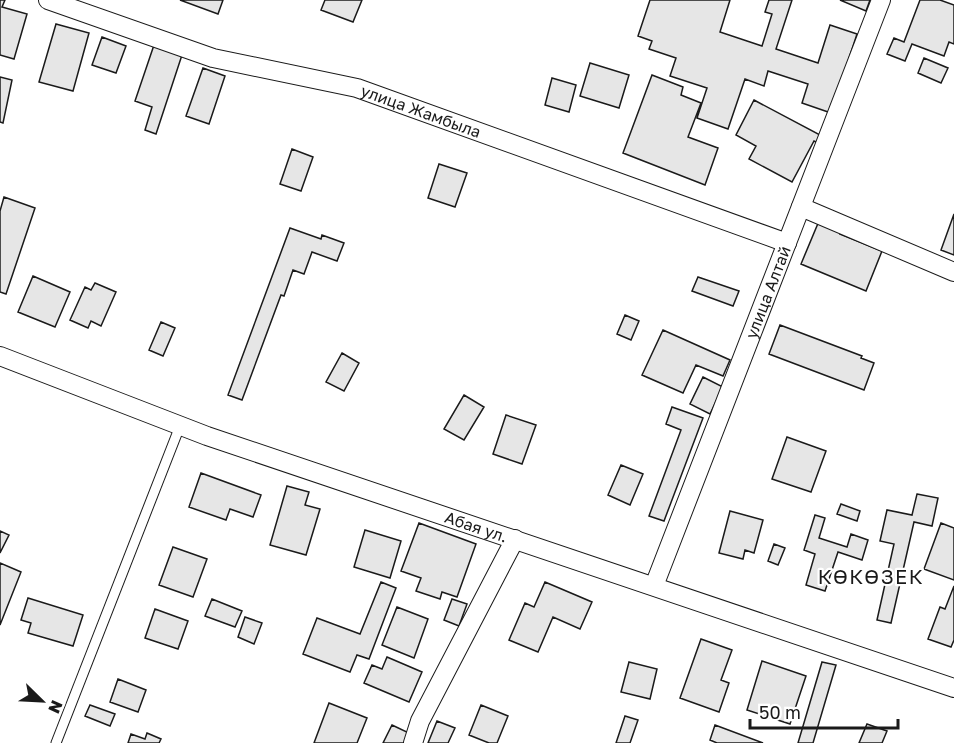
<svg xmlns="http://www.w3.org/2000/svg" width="954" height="743" viewBox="0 0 954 743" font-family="'Golos Text',sans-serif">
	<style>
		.building { fill: #e6e6e6; stroke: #1a1a1a; stroke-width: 1.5 }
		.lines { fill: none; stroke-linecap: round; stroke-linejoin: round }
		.lane-casing { stroke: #1a1a1a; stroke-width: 11 }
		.street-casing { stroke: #1a1a1a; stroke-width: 20 }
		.lane { stroke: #fff; stroke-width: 9 }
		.street { stroke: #fff; stroke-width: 18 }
		.labels { text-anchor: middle; stroke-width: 4.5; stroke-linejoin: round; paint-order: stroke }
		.street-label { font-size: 16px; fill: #1a1a1a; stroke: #fff }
		.quarter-label { font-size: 20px; letter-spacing: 1.5px; fill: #1a1a1a; stroke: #fff }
	</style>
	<rect width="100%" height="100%" fill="#fff"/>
	<path class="building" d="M0,0H5L2,7L27,14L14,59L0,55Z
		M180,0H223L218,14Z
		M325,0H362L353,22L321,10Z
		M650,0H730L720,32L762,46L772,14L765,12L769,0H792L776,49L818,63L830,25L857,34L831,113L802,103L808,84L768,71L764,86L745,79L728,129L697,118L707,88L670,76L676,58L649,49L652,41L638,36Z
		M840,0H870L866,11Z
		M920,0H940L954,5V44L949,42L944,56L912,44L905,61L887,54L894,38L904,42Z
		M56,24L89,33L73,91L39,82Z
		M102,37L126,46L116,73L92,65Z
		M154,45L182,55L156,134L145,130L152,107L135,101Z
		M924,58L948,68L941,83L918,73Z
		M590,63L629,75L619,108L580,96Z
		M203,68L225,76L209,124L186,116Z
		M652,75L683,87L681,95L701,103L688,137L718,148L705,185L623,153Z
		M0,77L12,80L3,123L0,122Z
		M552,78L576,85L569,112L545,105Z
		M754,100L822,136L818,143L814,141L792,182L749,159L756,146L736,135Z
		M292,149L313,157L301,191L280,184Z
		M439,164L467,173L455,207L428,198Z
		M4,197L35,208L6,294L0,292V211Z
		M954,214V255L941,250Z
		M819,221L842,230L840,234L882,251L866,291L801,264Z
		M290,228L321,239L322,235L344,243L337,261L312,252L304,274L293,270L284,296L281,295L242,400L228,395Z
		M33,276L70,292L55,327L18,312Z
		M698,277L739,291L733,306L692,291Z
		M95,283L116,292L101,326L91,321L88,328L70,320L85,287L91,290Z
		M625,315L639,321L631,340L617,334Z
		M161,322L175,328L163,356L149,350Z
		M780,325L862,356L861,358L874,363L864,390L769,354Z
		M663,330L730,360L723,376L696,365L683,393L642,375Z
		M342,353L359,363L344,391L326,382Z
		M703,377L723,387L710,414L690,404Z
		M464,395L484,407L464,440L444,429Z
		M672,407L703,418L664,521L649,516L681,430L666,424Z
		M506,415L536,425L522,464L493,454Z
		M787,437L826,451L811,492L772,479Z
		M621,465L643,474L630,505L608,495Z
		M201,473L261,495L253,517L230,509L226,520L189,507Z
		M287,486L309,492L305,505L320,509L306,555L270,545Z
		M917,494L938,498L932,526L914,522L891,623L877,620L894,544L880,541L887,510L912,515Z
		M841,504L860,511L857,521L837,514Z
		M730,511L763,520L754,553L745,550L743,559L719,553Z
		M815,515L825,518L819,538L847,547L851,534L868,540L862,560L838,552L825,591L806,585L815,554L804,550Z
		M419,523L476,544L457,597L442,592L440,599L416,591L421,578L401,571Z
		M941,523L954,528V580L924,569Z
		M365,530L401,541L390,578L354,567Z
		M0,531L9,535L0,553Z
		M774,544L785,548L778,565L768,561Z
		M173,547L207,559L193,597L159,585Z
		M0,563L21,572L0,625Z
		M381,582L396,588L369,659L357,655L350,672L303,654L317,618L360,634Z
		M545,582L592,602L580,629L553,617L538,652L509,640L525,603L534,607Z
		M954,586V640L951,647L928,639L940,607L945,609Z
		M28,598L83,615L73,646L28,633L31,623L21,620Z
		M212,599L242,611L235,627L205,616Z
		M452,599L467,604L459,626L444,620Z
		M397,607L428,619L414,658L382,645Z
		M155,609L188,621L178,649L145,638Z
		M245,617L262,623L254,644L238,637Z
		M701,639L732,650L721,680L729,683L719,712L680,698Z
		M387,657L422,672L409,702L364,683L372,665L382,669Z
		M762,661L806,676L790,724L747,710Z
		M629,662L657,669L650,699L621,692Z
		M822,662L836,665L813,743H798Z
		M118,679L146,690L138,712L110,702Z
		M329,703L367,718L357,743H314Z
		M90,705L115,714L110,726L85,716Z
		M481,705L508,716L497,743H489L469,735Z
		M625,716L638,720L630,743H616Z
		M437,721L455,728L448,743H428Z
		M867,724L887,731L882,743H859Z
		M392,725L409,733L404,743H383Z
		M715,725L763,743H717L710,740Z
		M147,733L161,739L159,743H128L131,734L145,739Z"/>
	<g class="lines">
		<defs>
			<path id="lane" d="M56,743L180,426"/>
			<g id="street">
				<path id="s1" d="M48,0L213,58L357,88L787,243"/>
				<path d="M801,207L954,272"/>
				<path id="s2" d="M0,356L207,436L954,688"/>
				<path id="s3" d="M654,586L881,0"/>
				<path d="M413,743L420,721L515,539"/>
			</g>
		</defs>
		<use href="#lane" class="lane-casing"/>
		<use href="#street" class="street-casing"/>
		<use href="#lane" class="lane"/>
		<use href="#street" class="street"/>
	</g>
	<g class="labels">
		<g class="street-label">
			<text dy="6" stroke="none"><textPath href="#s1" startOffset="390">улица Жамбыла</textPath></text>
			<text dy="6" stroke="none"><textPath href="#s3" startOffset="315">улица Алтай</textPath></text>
			<text dy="6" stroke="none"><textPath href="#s2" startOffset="506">Абая ул.</textPath></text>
		</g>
		<g class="quarter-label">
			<text x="871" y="584">КӨКӨЗЕК</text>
		</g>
	</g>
	<g transform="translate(42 701) rotate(114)" stroke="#ffffff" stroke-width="4.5" paint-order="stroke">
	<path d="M0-4.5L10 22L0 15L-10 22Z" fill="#1a1a1a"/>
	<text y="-9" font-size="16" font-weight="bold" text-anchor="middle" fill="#1a1a1a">N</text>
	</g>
	<path d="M750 719v9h148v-9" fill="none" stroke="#1a1a1a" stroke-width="3"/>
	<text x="759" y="719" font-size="18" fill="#1a1a1a" stroke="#ffffff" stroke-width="4.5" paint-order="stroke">50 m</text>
</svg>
